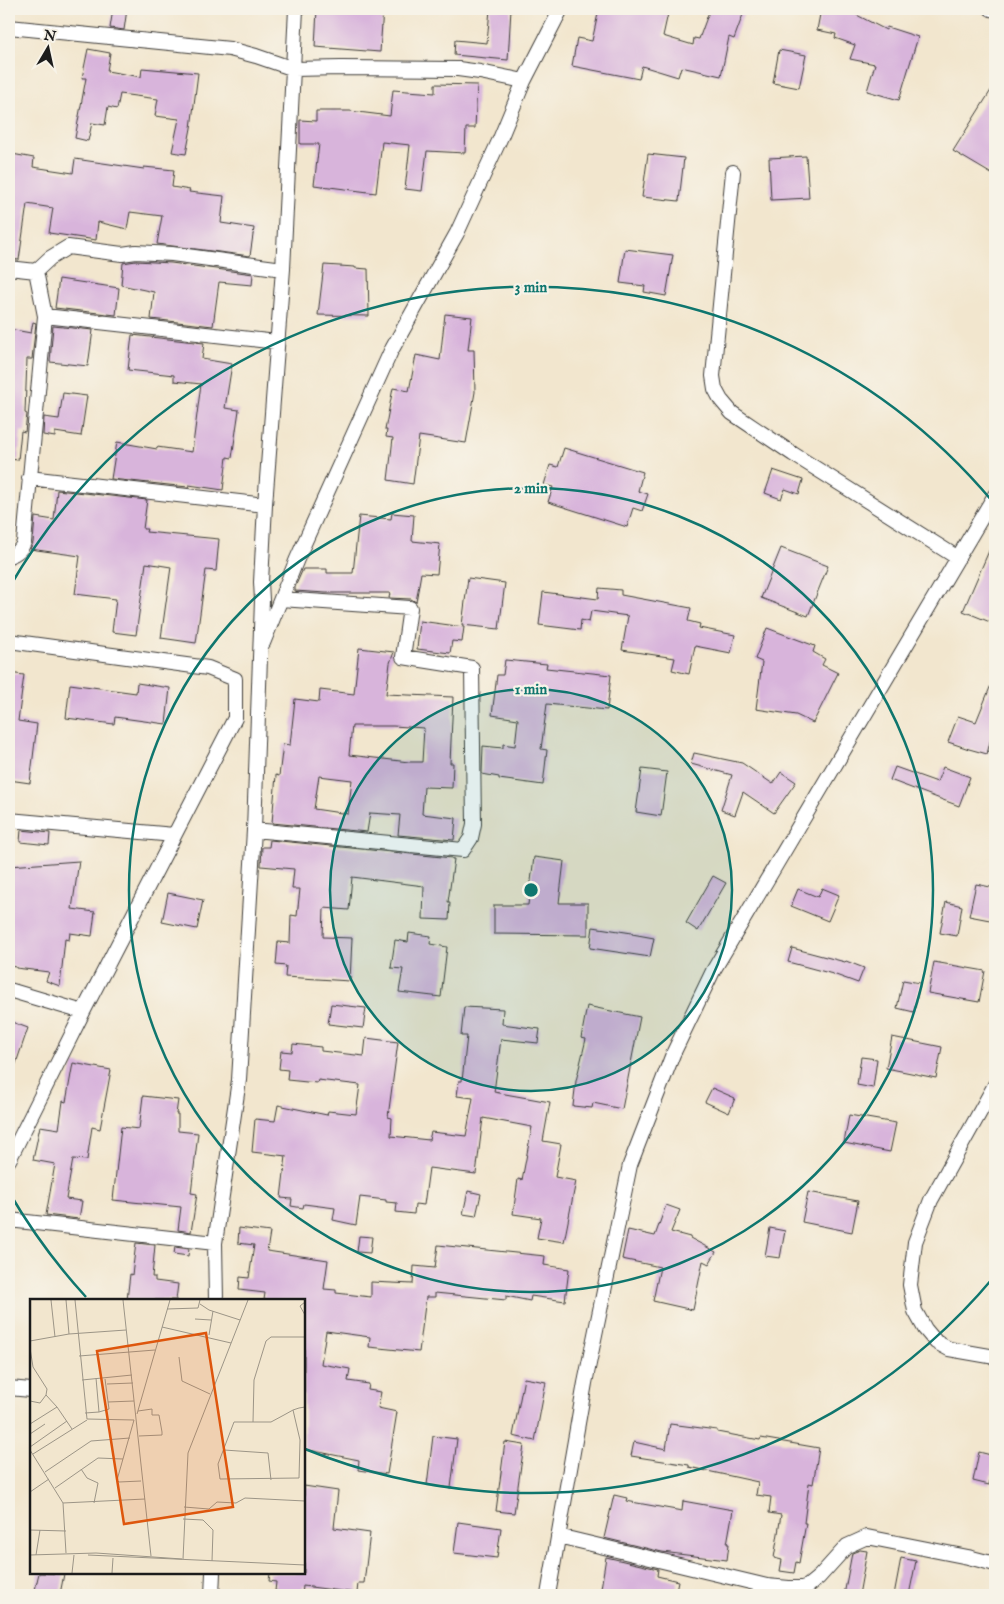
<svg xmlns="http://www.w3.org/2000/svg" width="1004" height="1604" viewBox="0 0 1004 1604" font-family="'IM FELL English',serif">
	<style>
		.building { fill: #d8b4db; fill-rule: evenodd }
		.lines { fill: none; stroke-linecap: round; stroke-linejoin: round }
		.street-casing { stroke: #3c3a37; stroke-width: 16 }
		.street { stroke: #fff; stroke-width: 14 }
		.ring { fill: none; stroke: #0f766e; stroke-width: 2.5 }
		.inset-road { fill: none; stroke: #9c9587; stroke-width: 1 }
		.view { fill: #de560d; fill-opacity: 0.15; stroke: #de560d; stroke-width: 2.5 }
		.inset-edge { fill: none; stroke: #1c1c1c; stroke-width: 2.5 }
		.centre { fill: #0f766e; stroke: #f7f3e8; stroke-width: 2.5 }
		.ring-label { font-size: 15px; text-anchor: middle; font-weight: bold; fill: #0f766e; stroke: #f7f3e8; stroke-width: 4.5; stroke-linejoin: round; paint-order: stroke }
	</style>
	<rect width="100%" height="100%" fill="#f7f3e8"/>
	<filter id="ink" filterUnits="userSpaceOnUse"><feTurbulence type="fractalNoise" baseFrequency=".02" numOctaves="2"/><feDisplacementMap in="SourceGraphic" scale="10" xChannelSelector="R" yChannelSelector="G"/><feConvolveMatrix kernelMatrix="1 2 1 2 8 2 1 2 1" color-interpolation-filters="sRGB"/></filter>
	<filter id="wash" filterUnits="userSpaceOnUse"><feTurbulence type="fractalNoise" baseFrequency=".0096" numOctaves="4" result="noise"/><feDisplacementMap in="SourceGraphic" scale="20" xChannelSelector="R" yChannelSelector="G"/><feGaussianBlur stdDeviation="1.12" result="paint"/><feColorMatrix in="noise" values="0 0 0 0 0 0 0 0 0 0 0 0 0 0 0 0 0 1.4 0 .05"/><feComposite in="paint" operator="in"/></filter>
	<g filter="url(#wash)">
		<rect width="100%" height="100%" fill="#f2e6ce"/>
		<g id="blocks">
			<path class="building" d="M113,9H127L124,30L110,28Z
				M317,9H383L380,52L315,47Z
				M490,9H511L508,60L454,55L455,40L487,43Z
				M599,9H669L663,36L693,45L694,38L699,39L710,9H745L734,39L729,37L721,76L681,67L678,77L642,66L639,79L572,66L577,38L592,41Z
				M821,9H845L886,30L887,27L918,37L899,100L867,91L875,64L850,59L855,45L835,38L836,34L817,30Z
				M88,49L110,53L107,71L141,77L142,68L198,73L191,128L186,154L172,152L179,119L155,116L158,99L120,94L117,109L108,107L105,125L92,123L88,141L75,138L86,78H82Z
				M779,50L806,55L799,88L773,83Z
				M435,84L477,85L475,128H466L465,153L427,151L422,191L405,189L410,145L382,142L376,193L314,185L319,144H300V120L316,121V111H350L390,116L393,90L435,93Z
				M995,84V176L953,151Z
				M12,154L34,158L33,167L73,173L75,159L144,169V167L174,170L172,187L190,190L189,192L224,196L221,223L254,228L250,256L157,244L162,216L130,212L127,229L98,222L96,240L49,233L53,208L27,204L19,260L9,259V171Z
				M648,154L684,158L679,201L642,197Z
				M806,156L809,198L771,200L769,158Z
				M625,249L673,255L666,296L644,292L645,286L620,283Z
				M136,261L171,263L253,274L252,285L219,282L213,326L151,319L154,292L121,285L123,263Z
				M324,265L355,267V268L368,269L369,316L318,315Z
				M59,279L119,288L116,315L55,308Z
				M445,314L472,317L468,350H474L475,392L466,443L419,436L413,484L388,480L393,438L386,437L387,430H385L393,388L409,391L416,355L440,360Z
				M33,322L36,323L32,359H27L25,413L27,414L25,432L21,431L18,460L9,459V329L31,333Z
				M53,326L93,330L88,366L50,362Z
				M132,335L204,343L202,359L232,364L225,408L239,410L232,458L227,457L223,490L189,485L188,487L111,479L117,442L157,449V447L192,452L201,384L174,381V375L128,370Z
				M63,393L87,396L81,436L55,432V437L43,435L44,417L59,419Z
				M564,448L643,472L638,491L648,494L642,511L633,508L627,527L548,502L553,487L544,485L550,465L558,467Z
				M773,470L803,480L799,494L785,489L781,499L765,493Z
				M57,490L147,500L143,529H147L146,532L219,539L216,571L206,570L196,643L161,638L171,567L146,563L136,635L112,632L116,599L75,594L80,556L30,549L33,543L35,517L54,520Z
				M392,513L414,515L412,541L440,544L437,574L421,573L416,602L411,599L389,598L390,593H326L295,591V587L303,569H327V573H353L359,516L391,519Z
				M995,537V624L963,611Z
				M781,548L828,566L808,616L761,598Z
				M468,578L505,583L499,629L462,625Z
				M599,588L621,590V595L691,608L688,621L700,624L699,628L735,635L731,653L695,646L689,674L672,670L675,658L622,650L628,616L591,611L589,622L581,620L580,630L539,625L543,592L598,599Z
				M420,621L464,627L462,642L452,641L450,653L417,649Z
				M767,628L815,646L813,652L825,659L822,665L838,673L813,723L796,715L756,709L762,662L755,659Z
				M359,648L394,652L390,663L386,694L453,697L450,763H453L452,788L424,787L422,814L456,818L454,840L398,835L400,815L370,813L367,832L272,823L276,775L279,776L283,744L290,745L295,699L319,702L320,690L354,694ZM352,726H393L424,728L422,762H409L349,755ZM319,776L352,780L348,814L314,809Z
				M505,660L547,664L546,668L611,675L607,710L547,704L541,749L547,750L543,785L499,779V777L482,774L483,746L503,748V744L515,746L518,719L492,715L497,675H503Z
				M9,673L24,675L18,721L37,724L30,783L9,780Z
				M995,675V722L987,754L969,749L948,742L958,716L976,722Z
				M137,683L170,688L166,724L115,717L114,724L66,718L70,684L136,693Z
				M694,753L742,763L773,784L781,772L796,782L774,813L743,792L735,815L721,810L732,775L691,764Z
				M895,767L937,782L943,767L970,777L959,806L890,780Z
				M642,769L667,772L661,816L636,812Z
				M21,830L50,833L49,845L20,842Z
				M270,840L452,858V859H454L448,902H450L449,920L423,919L424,886L352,877L349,910L324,908L323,937L352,938L350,981L285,977L286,966L276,965L278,942L290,943L291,915L297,916L300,889H292L294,869L261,866L262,847H269Z
				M534,857L564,861L559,903H588V935L494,934V905H528Z
				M79,861L72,909L95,912L92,936L70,933L69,940L65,939L60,986L46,981L49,972L16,968V967L9,966V866Z
				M713,876L726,883L698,931L686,923Z
				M976,884L995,888V921L969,916Z
				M822,888L839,895L828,921L791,906L798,889L818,897Z
				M168,893L203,900L197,929L162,922Z
				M946,902L962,906L957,936L940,933Z
				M593,927L632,933V934L654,938L650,957L590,948Z
				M409,933L431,936L430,944L447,947L441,997L399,992L403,969L391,968L395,940L408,942Z
				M792,948L845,962L846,961L864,968L858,983L833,974L788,962Z
				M934,962L985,971L979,1002L928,993Z
				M903,980L920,983L914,1012L897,1008Z
				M331,1004L366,1008L363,1028L328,1024Z
				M587,1006L640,1017L622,1109L593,1103L592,1108L573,1106L576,1081L586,1039L581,1038Z
				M464,1007L503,1009L502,1024L540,1029L538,1043L501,1039L494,1092L550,1102L543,1141L561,1144L555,1177L576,1181L564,1242L537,1238L541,1218L513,1214L518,1179L522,1180L532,1127L483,1118L476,1174L429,1168L424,1205L415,1204L414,1214L396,1212L397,1203L386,1202V1200L360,1197L356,1225L333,1220L335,1208L304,1204L303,1208L291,1206L292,1199L281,1198L286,1156L252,1152L255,1119L275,1121L278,1105L327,1115L328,1111L356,1114L360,1085L318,1080L317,1083L287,1080L288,1070L279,1069L281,1051L292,1052L293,1044L321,1047V1051L364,1056L366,1038L398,1042L388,1117L392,1118L391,1136L429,1140L431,1132L466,1136L473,1098L457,1096L459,1081H462L467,1036H461Z
				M9,1021L28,1028L11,1078L9,1077Z
				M892,1037L942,1047L936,1078L886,1068Z
				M861,1057L877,1059L873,1088L857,1085Z
				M73,1063L111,1070L100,1129L92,1127L87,1160L73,1159L66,1199L82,1201L79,1219L46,1215L55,1164L33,1160L40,1126L59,1129L63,1101L66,1102Z
				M712,1088L735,1098L729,1113L705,1102Z
				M143,1096L178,1100L176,1114H178V1131L198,1133L191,1193L197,1194L191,1232L178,1230L181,1207L113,1200L121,1127L139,1129Z
				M849,1115L896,1123L890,1152L844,1143Z
				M468,1191L481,1194L476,1216L463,1214Z
				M808,1192L858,1201L852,1232L802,1222Z
				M666,1205L680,1210L671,1232L690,1237V1238L716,1252L709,1264L703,1261L693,1310L653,1301L660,1267L622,1259L628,1230L655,1236Z
				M239,1228L270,1232L267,1251L328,1260L324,1289L336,1290V1293L371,1297V1282L413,1284L414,1266L435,1268L438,1245L545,1256L544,1265L569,1269L565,1301L531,1296L530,1301L506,1296V1300L435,1293V1297H426L419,1352L369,1347L370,1337L326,1331L321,1364L350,1369L348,1381L369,1384L368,1390L381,1392L378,1408L397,1412L387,1474L358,1470L359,1460L304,1449V1300H264L265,1293L239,1290L240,1277L249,1278L254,1245L238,1243Z
				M770,1228L785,1231L780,1258L765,1256Z
				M359,1236L372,1237L370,1253L357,1252Z
				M136,1243L155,1245L152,1277H155V1281L178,1284L176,1300H127L130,1274L132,1275Z
				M175,1247L189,1249L188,1256L174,1254Z
				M524,1378L546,1382L535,1441L513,1436Z
				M670,1424L717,1430V1432L760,1440L761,1438L819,1448L813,1484L809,1483L804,1523H806L799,1563L796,1562L794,1573L780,1571L782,1560L774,1558L781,1515L769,1513L771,1497L756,1495L758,1482L689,1467V1465L631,1456L634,1442L666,1449Z
				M433,1436L457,1439L451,1488L427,1485Z
				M505,1442L524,1445L514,1513L496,1511Z
				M979,1452L995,1456L989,1485L973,1481Z
				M304,1486L338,1491L334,1528L370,1533L364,1583H358L357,1593L303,1586L302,1595L275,1591L276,1582L269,1581L270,1573H304Z
				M614,1495L627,1498L626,1501L682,1511L683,1501L733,1510L727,1544H729L727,1560L662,1552L604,1538Z
				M458,1522L501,1528L497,1558L454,1553Z
				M860,1550L867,1551L859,1595H844L852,1553Z
				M606,1557L658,1569L657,1576L678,1581L675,1595H600Z
				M901,1558L916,1561L909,1595H894Z
				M39,1573L64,1574L60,1594L35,1590Z"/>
		</g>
	</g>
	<g filter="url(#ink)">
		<use href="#blocks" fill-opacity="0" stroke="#3c3a37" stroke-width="1"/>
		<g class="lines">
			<defs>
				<path id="street" d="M991,9L995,10
					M9,27L230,49L256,56L294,69L341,68L458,69L480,72L524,81
					M733,172L713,376L715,389L721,400L732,413L793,454L958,558
					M9,268L36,271L50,258L68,247L122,254L136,252L172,254L283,269
					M45,316L277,342
					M29,478L265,505
					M9,556C17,553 21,550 24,542L45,316L36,271
					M9,641L208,668L235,679V718L83,1012L9,1160
					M263,643L297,559L391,351L457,233L500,139L524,81L561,9
					M9,820L174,835
					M254,830L463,850L471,838L474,824L472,668L403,657L410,608L281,599
					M9,990L83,1012
					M995,1085L931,1200L915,1242L910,1285L915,1311L925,1329L936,1342L949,1349L995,1357
					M9,1220L215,1243
					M216,1300L215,1243L239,1080L254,830L262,600L261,582L265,505L283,269L296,9
					M9,1388L31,1390
					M558,1536L767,1586L789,1588H802L808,1586L819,1577L847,1546L867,1537L968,1557L995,1564
					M212,1595L213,1573
					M548,1595L585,1383L630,1165L673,1054L713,971L995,495"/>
			</defs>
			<use href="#street" class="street-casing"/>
			<use href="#street" class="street"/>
		</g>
	</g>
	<circle cx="531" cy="890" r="201" fill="#0f766e" fill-opacity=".12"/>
	<g class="ring">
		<circle cx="531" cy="890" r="201"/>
		<circle cx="531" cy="890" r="402"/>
		<path d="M993 1278A603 603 0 0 1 305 1449M86 1297A603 603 0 0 1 9 1192M9 588A603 603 0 0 1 993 502"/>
	</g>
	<g transform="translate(30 1299)">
		<rect width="275" height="275" fill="#f2e6ce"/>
		<path class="inset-road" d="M21,1L25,38M36,1L39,35M45,1L57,120L104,121L87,181L89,183L111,182M93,1L121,257M275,3L270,7L275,16M170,5L179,11L210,21M137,10L168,9L170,1M165,20L181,21M132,28L201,44M179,36L183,12M0,42L39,35L96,31M0,49L3,68L17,90L16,96M49,57L125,51M149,58L152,82L180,95M52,81L102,76M77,85L103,84M0,102L10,104L16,96L27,108M78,103L104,102M263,111L270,141L269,179L190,180L188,165L204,123H241L254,116L263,111L269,109L275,108M108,112L122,110V116H129L132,133V136L109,137M69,113L79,110L75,80M55,114L69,113L66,79M107,115L140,1M223,123L224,81L236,42L241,38H275M0,125L27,108L42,130M0,135L15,125M0,148L37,122M0,151L33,204L36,254M194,151L238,154L241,181M3,155L57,121M51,170L57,179L68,184L64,204M15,173L61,142L100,139M25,189L68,159L93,160M0,193L19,180M33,204L115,200M154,208L179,210L187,203L206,204L215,199L275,202M153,220L173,221L183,231L182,262M0,231L36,232M0,256L66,254L152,260M6,256L10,231M58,256L275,266M153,260L158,154L218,1M42,274L44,256M82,274L83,259"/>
		<path class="view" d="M176,34L203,208L94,225L67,52Z"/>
		<rect width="275" height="275" class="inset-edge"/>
	</g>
	<circle cx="531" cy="890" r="8" class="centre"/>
	<g class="ring-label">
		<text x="531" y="292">3 min</text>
		<text x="531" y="493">2 min</text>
		<text x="531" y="694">1 min</text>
	</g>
	<rect width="1004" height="1604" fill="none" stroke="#f7f3e8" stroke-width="30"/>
	<g transform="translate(48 48) rotate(9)" stroke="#f7f3e8" stroke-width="4" paint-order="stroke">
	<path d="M0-4L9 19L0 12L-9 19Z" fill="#1c1c1c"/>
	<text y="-8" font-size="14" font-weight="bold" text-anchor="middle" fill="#1c1c1c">N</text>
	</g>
</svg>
